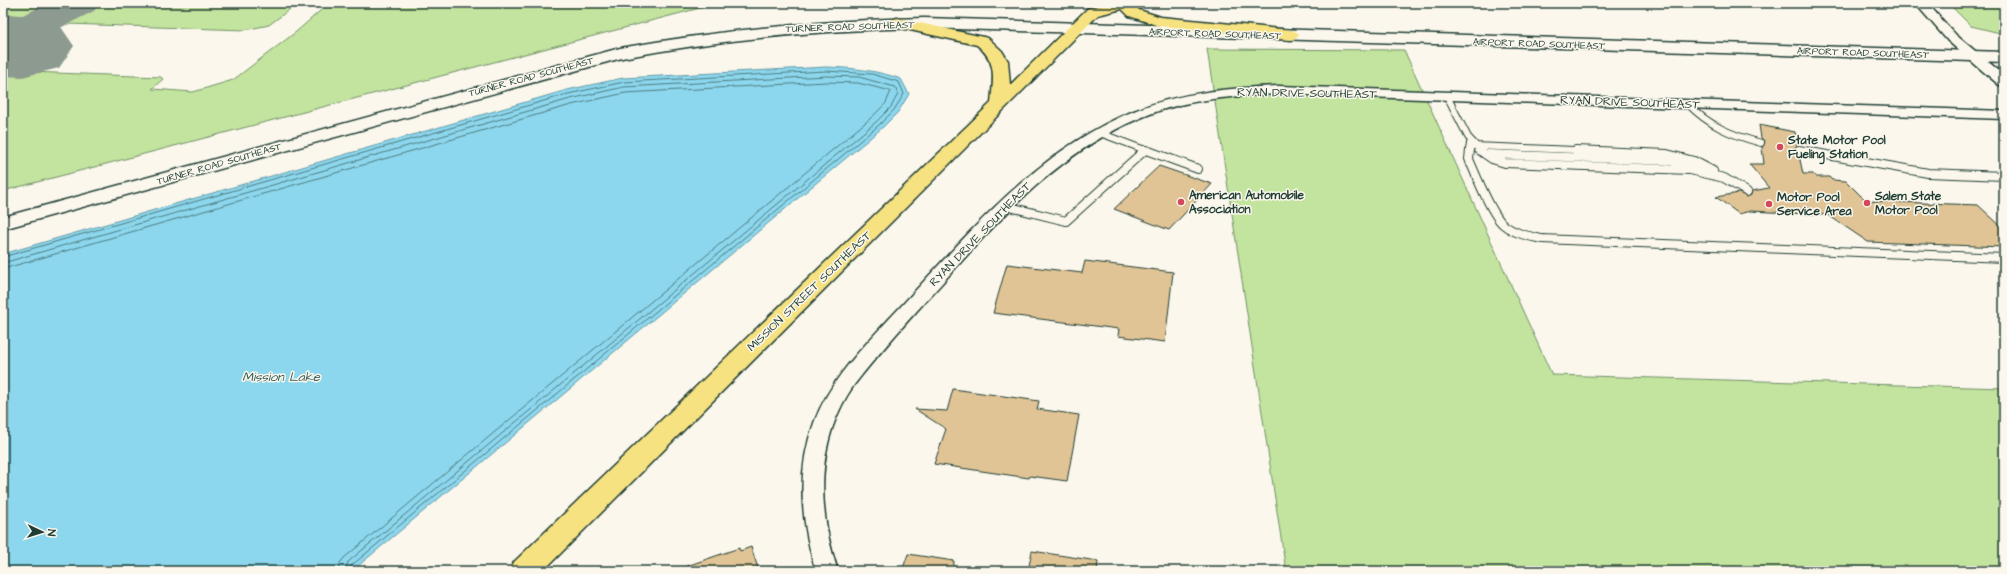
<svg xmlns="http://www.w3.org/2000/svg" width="2007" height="574" viewBox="0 0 2007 574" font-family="'Architects Daughter',sans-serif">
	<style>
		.green { fill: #c3e49e; stroke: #719069 }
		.water { fill: #8dd7ee; stroke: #6199a4 }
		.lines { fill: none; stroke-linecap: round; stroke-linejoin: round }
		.shore { stroke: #4b7b7e; stroke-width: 1 }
		.taxiway { fill: #8d9a90; fill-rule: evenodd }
		.runway { fill: #8d9a90; fill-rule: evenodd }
		.building { fill: #e0c495; stroke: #1f3d34 }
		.service-far1-casing { stroke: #1f3d34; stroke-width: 8 }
		.service-casing { stroke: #1f3d34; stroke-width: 10 }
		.minor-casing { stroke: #1f3d34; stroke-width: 3 }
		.secondary-casing { stroke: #1f3d34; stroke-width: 3 }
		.trunk-casing { stroke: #1f3d34; stroke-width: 3 }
		.service-far1 { stroke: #fbf7ec; stroke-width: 6 }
		.service { stroke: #fbf7ec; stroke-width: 8 }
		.minor { fill: #fbf7ec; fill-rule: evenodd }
		.secondary { fill: #fbf7ec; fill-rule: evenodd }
		.trunk { fill: #f7e281; fill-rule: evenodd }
		.poi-dot { fill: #d1495b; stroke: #fbf7ec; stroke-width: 1.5 }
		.labels { text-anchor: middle; stroke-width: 3; stroke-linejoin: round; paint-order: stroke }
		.far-street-label { font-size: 10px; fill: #1f3d34; stroke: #fbf7ec }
		.street-label { font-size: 12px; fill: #1f3d34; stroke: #fbf7ec }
		.poi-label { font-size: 12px; font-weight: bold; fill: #1f3d34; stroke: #fbf7ec; text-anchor: start }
		.water-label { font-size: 13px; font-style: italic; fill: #355c59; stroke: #fbf7ec }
	</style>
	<rect width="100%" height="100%" fill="#fbf7ec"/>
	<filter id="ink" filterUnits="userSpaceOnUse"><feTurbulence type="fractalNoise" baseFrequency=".025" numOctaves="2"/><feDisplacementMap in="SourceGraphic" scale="8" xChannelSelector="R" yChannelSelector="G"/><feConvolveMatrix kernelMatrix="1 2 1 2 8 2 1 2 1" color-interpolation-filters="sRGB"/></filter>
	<g filter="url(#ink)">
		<path class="green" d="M3,3H65C45,14 25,19 3,20Z
			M97,3H298L269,25L245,30L67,24L68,19Z
			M329,3H719L3,191V71L161,77L163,79L152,89L193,92L233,80L296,32Z
			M1948,3H2004V34L1971,26Z
			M1207,49L1404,50L1552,375L2004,388V571H1286Z"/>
		<path class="water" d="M826,67C852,68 876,70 901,79L909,94L898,112L882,128L352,571H3V254L567,90L623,78Z"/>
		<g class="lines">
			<path class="shore" d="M3,257L568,94L624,82L826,71L872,74L899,82L904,94L894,110L879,125L351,566L350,571
				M3,263L570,99L624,87L826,76L859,77L895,87L898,94L891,107L876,122L348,562L345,571
				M3,269L571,105L625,93L826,82L858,83L891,91L886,103L872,117L344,558L340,563L339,571"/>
			<path class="taxiway" d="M49,3H99L94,11L18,49L3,52V24Z"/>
			<path class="runway" d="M3,14L22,15L59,24L74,46L59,68L22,77L3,76Z"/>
		</g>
		<path class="building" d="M1759,125L1795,132L1797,145L1794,151L1799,155L1803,174H1813L1816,177H1829L1832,180L1846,181L1861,196L1868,201L1978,205L2004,229V247L1868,242L1828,215L1750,211L1739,214L1716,197L1739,193L1747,197L1751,195L1752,191L1769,188L1749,164H1764L1762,147L1765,142L1761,138Z
			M1159,166L1212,184L1169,230L1114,209Z
			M1085,261L1173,272L1165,342L1118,336L1119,329L993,313L1007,264L1082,273Z
			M953,389L1039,401L1037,409L1079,415L1067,481L1030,476L1029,478L934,464L946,429L915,409L947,411Z
			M751,547L759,571H682L681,568L739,548L740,551Z
			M1032,551L1098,561L1097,571H1028Z
			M908,554L954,561L953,571H902Z"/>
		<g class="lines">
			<defs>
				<path id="service-far1" d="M1447,96L1468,137L1481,151
					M1688,104C1709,126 1732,135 1761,143
					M1100,133L1145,150L1144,151
					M1474,146L1600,151
					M1145,150L1148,151
					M1798,150L1805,151
					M1469,151L1470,143"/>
				<path id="service" d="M1146,150L1198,169
					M1470,150L1469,159C1476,175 1492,216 1504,225C1515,234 1529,236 1542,239L2004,258
					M1479,150L1492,159L1505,163L1690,170L1724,178L1747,192
					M1576,150L1667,154L1694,161L1713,171
					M1799,150L1928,173L2004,176
					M1488,154L1672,161L1695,166
					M1006,206L1066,221L1145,150"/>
				<path id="minor" d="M1915,3H1927L1956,35L2004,75V86L1999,85L1948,41Z
					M1279,86L2004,111V119L1279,94C1234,96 1187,99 1145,116C1062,149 1001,217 943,282C913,315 882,349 854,385C815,441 817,509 838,571H816C801,523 796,471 814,423C831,376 871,339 904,303C972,229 1040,149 1134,111C1180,92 1231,88 1279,86Z"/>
				<path id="secondary" d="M924,18L2004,52V62L924,28C822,30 722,39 622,58L3,229V217L620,48C721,30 822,20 924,18Z"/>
				<path id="trunk" d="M1112,3H1133L1139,10L1161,17L1291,30L1297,32L1299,35L1297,38L1291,40L1159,26L1129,16L1122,9L1098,15L543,571H510L514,562L991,103C993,78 998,62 977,45L892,26L889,23L892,20L897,18L988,38L1002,51L1008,61L1010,85L1088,8Z"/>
			</defs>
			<use href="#service-far1" class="service-far1-casing"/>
			<use href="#service" class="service-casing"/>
			<use href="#minor" class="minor-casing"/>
			<use href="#secondary" class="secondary-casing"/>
			<use href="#trunk" class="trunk-casing"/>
			<use href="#service-far1" class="service-far1"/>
			<use href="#service" class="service"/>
			<use href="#minor" class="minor"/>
			<use href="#secondary" class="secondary"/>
			<use href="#trunk" class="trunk"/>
		</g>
	</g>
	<g class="poi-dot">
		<circle cx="1780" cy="147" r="4"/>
		<circle cx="1181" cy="202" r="4"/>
		<circle cx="1867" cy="203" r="4"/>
		<circle cx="1769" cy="204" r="4"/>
	</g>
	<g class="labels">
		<g class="far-street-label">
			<text transform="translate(850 26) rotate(-2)" y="4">TURNER ROAD SOUTHEAST</text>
			<text transform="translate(1215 33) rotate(2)" y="4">AIRPORT ROAD SOUTHEAST</text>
			<text transform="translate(1539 43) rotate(2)" y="4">AIRPORT ROAD SOUTHEAST</text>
			<text transform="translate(1863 52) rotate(2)" y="4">AIRPORT ROAD SOUTHEAST</text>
			<text transform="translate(531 76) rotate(-15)" y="4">TURNER ROAD SOUTHEAST</text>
			<text transform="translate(219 163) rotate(-16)" y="4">TURNER ROAD SOUTHEAST</text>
		</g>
		<g class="street-label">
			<text transform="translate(1307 93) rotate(1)" y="4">RYAN DRIVE SOUTHEAST</text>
			<text transform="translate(1630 102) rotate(2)" y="4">RYAN DRIVE SOUTHEAST</text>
			<text transform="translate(980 234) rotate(-46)" y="4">RYAN DRIVE SOUTHEAST</text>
			<text transform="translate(809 291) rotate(-44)" y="4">MISSION STREET SOUTHEAST</text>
		</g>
		<g class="poi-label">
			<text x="1788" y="144">State Motor Pool<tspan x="1788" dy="14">Fueling Station</tspan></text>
			<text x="1189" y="199">American Automobile<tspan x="1189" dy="14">Association</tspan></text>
			<text x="1875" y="200">Salem State<tspan x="1875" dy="14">Motor Pool</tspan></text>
			<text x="1777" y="201">Motor Pool<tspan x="1777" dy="14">Service Area</tspan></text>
		</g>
		<g class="water-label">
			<text x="281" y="381">Mission Lake</text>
		</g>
	</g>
	<rect width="2007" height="574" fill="none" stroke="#fbf7ec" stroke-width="16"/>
	<rect x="8" y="8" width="1991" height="558" fill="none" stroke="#1f3d34" stroke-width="1.5" filter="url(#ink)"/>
	<g transform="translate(42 532) rotate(94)" stroke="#fbf7ec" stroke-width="3" paint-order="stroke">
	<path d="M0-3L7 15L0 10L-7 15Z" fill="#1f3d34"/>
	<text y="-6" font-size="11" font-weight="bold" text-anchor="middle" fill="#1f3d34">N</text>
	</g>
</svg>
